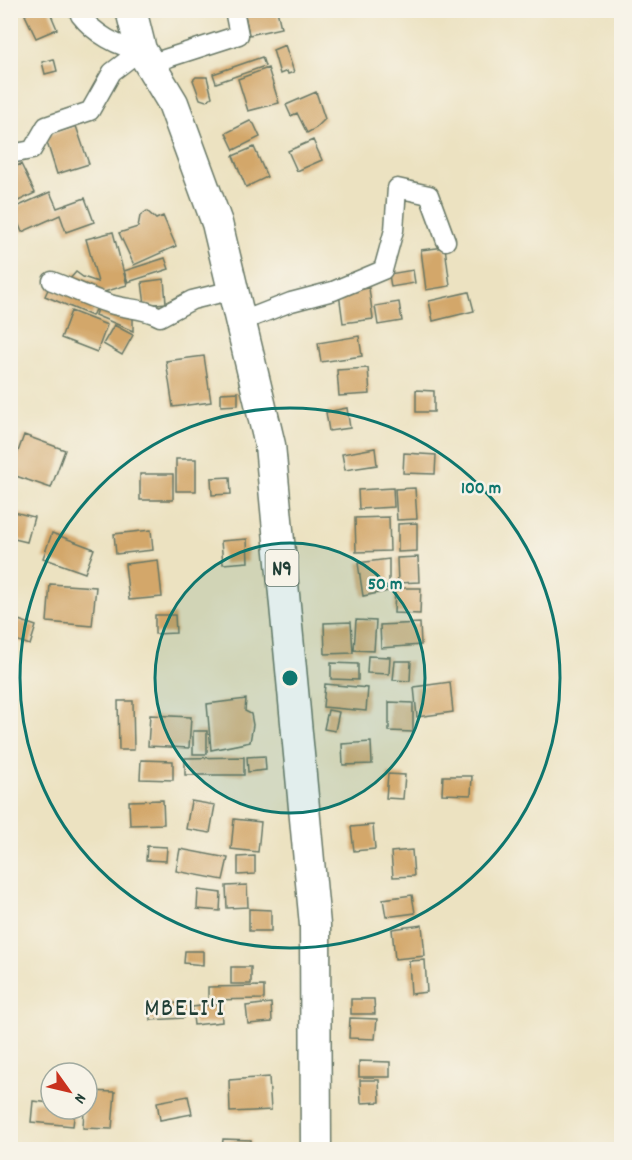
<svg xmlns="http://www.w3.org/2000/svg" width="632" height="1160" viewBox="0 0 632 1160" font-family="Dekko,sans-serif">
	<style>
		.building { fill: #d3a76a }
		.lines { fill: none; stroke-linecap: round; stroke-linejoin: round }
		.minor-casing { stroke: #677765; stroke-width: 21 }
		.trunk-casing { stroke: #677765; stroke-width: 33 }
		.minor { stroke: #fff; stroke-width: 18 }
		.trunk { stroke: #fff; stroke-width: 30 }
		.ring { fill: none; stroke: #0f766e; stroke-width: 3 }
		.labels { text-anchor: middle; stroke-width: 5; stroke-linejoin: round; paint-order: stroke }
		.shield { fill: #f7f3e8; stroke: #60746a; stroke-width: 1.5 }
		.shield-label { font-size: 21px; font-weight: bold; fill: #1f3d34 }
		.quarter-label { font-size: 26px; letter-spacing: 1.5px; fill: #1f3d34; stroke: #f7f3e8 }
		.centre { fill: #0f766e; stroke: #f7f3e8; stroke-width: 3 }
		.ring-label { font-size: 18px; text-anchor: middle; font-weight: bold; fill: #0f766e; stroke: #f7f3e8; stroke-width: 5; stroke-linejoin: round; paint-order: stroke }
	</style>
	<rect width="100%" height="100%" fill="#f7f3e8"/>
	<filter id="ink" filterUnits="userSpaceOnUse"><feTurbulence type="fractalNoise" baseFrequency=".0167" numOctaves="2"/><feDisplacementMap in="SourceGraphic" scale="12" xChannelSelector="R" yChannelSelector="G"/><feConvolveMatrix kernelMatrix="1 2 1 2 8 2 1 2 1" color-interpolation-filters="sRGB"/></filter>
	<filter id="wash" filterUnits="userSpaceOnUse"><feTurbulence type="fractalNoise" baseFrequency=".008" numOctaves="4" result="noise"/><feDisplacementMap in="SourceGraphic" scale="24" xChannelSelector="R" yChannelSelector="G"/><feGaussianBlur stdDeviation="1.35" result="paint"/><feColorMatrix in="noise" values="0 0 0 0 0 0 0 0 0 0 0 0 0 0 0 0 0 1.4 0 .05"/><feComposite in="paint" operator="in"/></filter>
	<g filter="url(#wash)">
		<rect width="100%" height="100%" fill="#ece2c1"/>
		<g id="blocks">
			<path class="building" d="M34,10H49L57,29L36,38L25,15Z
				M244,10H277L281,28L249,35Z
				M285,45L294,72L288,74L287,71L280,74L273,50Z
				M262,57L265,66L216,83L213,74Z
				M54,59L57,71L45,74L42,62Z
				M268,68L279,103L248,111L238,79Z
				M196,77H207L212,97L206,101L200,99L193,80Z
				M316,92L325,119L316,128L307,133L297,113L291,116L286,105Z
				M250,121L254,124L260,137L234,150L226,133Z
				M76,126L89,164L57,174L45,136Z
				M313,140L322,160L297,171L288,151Z
				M254,147L267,177L246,187L233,156Z
				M21,164L35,193L10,205V169Z
				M50,192L57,208L85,198L94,222L66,232L60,215L22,232L12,209Z
				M147,211L156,219L163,216L176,246L134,265L119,233L138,227L140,216Z
				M113,232L127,285L101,293L69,280L76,272L83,277L98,282L86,239Z
				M445,247L450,286L426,290L421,250Z
				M165,258L169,269L128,282L124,271Z
				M413,270L415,283L391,287L389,274Z
				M164,279L166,303L145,305L142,282Z
				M50,285L97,305L92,316L45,296Z
				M369,288L373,319L343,323L339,293Z
				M469,292L474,311L433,321L429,301Z
				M399,302L402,321L378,325L375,306Z
				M102,305L133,318V331L95,315L97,309Z
				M71,311L107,325L97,352L61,338Z
				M114,325L133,335L122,355L103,344Z
				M359,336L362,356L321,362L318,343Z
				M204,356L211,402L173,407L166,361Z
				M368,368L370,394L339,396L337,370Z
				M416,390L434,391V412H416Z
				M238,392V405L221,406V393Z
				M347,408L350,428L329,431L326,412Z
				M24,435L65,450L51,488L10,474Z
				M375,448L377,465L345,470L342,454Z
				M404,453L436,455L435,474L403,473Z
				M176,459H196V491H176Z
				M140,474H173V500H140Z
				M230,477L231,494L212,495L211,478Z
				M393,488L394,507L359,509L358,490Z
				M415,488L417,519L397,520L395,489Z
				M10,511L34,517L27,542L10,538Z
				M389,517L390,551L356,552L355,518Z
				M417,523V551L398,552V524Z
				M151,530L153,550L116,554L114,534Z
				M52,533L94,549L85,573L43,558Z
				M247,539L248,562L223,564L221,541Z
				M418,557L419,582L398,583L397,558Z
				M389,559V591L363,596L358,563Z
				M158,560L162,597L129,600L125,564Z
				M50,584L96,587L92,626L47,622Z
				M395,588H421L420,614L394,613Z
				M155,615H175L176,633L155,634Z
				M10,617L36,626L30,645L10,638Z
				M356,620L376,621L374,651L354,650Z
				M351,622L353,653L325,654L324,623Z
				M420,623L421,645L381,648L380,625Z
				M368,656L390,657L389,674L367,673Z
				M395,661H411L410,681L393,680Z
				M331,663L358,664V680L331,679Z
				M450,682L453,712L417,717L414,687Z
				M325,684L368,688L366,711L323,707Z
				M246,699L245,711L251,714L253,725L250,742L211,750L207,704Z
				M118,701H133L134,750H119Z
				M389,702L413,703V732L389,731Z
				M328,710L339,712L335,731L324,729Z
				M150,715L191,717L189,748L148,746Z
				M193,731H207V754H193Z
				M371,742L372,764L343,765L342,744Z
				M265,756L266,770L248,772L247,757Z
				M244,757V775H185V758Z
				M141,760L173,761V780L140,779Z
				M388,774L405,775L403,799L386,798Z
				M443,776H472L471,795L442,794Z
				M163,800L164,824L130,825L129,801Z
				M191,801L215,805L210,833L186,829Z
				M234,819L261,822L258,852L231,849Z
				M373,825L375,849L354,851L351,827Z
				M147,846L167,847L166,861L146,860Z
				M180,849L228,858L223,880L176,871Z
				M412,850L414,876L393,877L391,852Z
				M255,856V874L238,875V857Z
				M247,885L248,907L227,908L226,886Z
				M198,890L221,893L220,911L197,909Z
				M412,895L415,913L386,917L383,899Z
				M249,909L271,910V931H249Z
				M422,925L425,956L395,959L392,929Z
				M185,951H203V965L184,963Z
				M425,960L427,992L411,994L409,961Z
				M231,967H251V984H231Z
				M264,986V999L208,1000V987Z
				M351,999H374L375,1014H351Z
				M184,1003V1018L151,1020L150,1004Z
				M271,1003L272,1022L248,1024L246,1006Z
				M221,1004L222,1022L194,1025L192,1007Z
				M350,1018L377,1019L375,1039L349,1038Z
				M359,1061L390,1062V1077H359Z
				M269,1077L271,1110L230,1112L229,1080Z
				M360,1080H379L380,1102L361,1103Z
				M87,1091L115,1092L112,1129L83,1128L84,1109H87Z
				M188,1096L192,1114L160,1120L157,1102Z
				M33,1101L51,1103V1109H75L73,1126L31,1122Z
				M223,1139L251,1140V1150H222Z"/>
		</g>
	</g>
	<g filter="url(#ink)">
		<use href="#blocks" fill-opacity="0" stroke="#677765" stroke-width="1.5"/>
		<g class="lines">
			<defs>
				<path id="minor" d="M80,15C94,33 118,48 141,50
					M149,64L239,35L234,10
					M10,154L32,150L46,126L90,111L112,72L141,50
					M52,281C71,288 90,298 110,304C129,310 142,307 160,317L192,300L233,290
					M240,322L291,302L333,291L383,270L394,230L397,188L429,195L446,241"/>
				<path id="trunk" d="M131,10L141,50L173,103L217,223L270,445L315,925L316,1150"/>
			</defs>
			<use href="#minor" class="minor-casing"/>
			<use href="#trunk" class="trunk-casing"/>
			<use href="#minor" class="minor"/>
			<use href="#trunk" class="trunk"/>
		</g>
	</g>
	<circle cx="290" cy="678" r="135" fill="#0f766e" fill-opacity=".12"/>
	<g class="ring">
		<circle cx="290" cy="678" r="135"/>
		<circle cx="290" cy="678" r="270"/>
	</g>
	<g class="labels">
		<rect class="shield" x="265.5" y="550" width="33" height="36" rx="4.5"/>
		<g class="shield-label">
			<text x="282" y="575">N9</text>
		</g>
		<g class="quarter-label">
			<text x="185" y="1015">MBELI'I</text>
		</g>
	</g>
	<circle cx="290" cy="678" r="9" class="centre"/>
	<g class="ring-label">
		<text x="481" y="493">100 m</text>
		<text x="385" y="589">50 m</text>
	</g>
	<rect width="632" height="1160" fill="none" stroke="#f7f3e8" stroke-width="36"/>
	<g transform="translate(69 1091) rotate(124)"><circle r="28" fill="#f7f3e8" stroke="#a1aaa0" stroke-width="1.5"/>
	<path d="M0-4.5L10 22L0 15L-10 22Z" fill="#c8321e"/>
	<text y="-9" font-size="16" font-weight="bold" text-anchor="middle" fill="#1f3d34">N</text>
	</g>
</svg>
